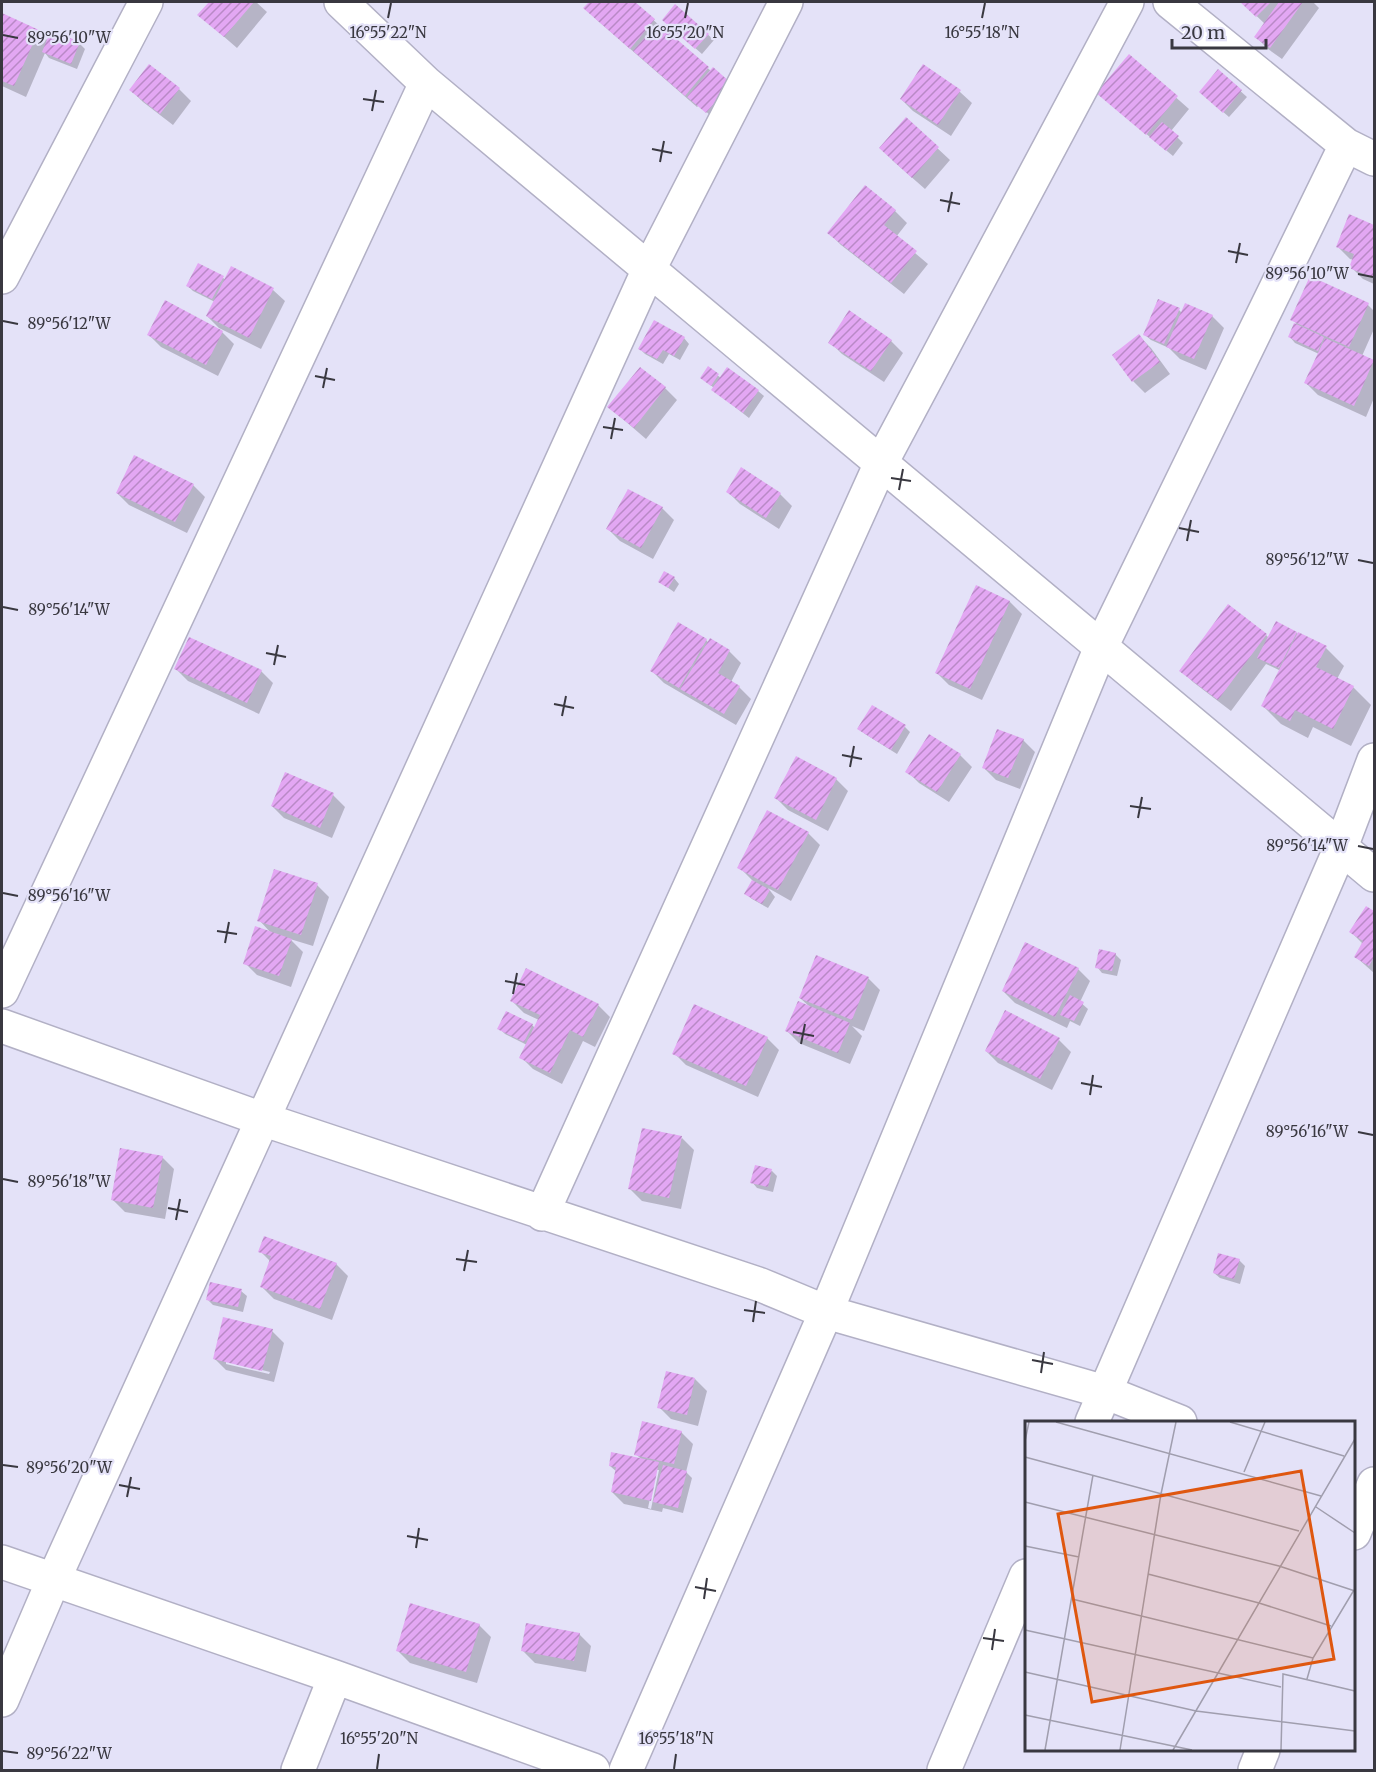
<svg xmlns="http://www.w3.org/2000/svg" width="1376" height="1772" viewBox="0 0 1376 1772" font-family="Merriweather,serif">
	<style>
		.shadow { fill: #0003; fill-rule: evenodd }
		.building { fill: url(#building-hatch) }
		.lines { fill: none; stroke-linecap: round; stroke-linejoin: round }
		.street-casing { stroke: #b2b0c5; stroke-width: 36 }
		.street { stroke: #fff; stroke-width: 33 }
		.ticks { fill: none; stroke: #393840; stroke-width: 2 }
		.inset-road { fill: none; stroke: #a09eae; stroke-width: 1.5 }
		.view { fill: #df570f; fill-opacity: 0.15; stroke: #df570f; stroke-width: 3 }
		.inset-edge { fill: none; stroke: #393840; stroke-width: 3 }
		.ticks-label { font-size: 15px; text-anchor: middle; fill: #393840; stroke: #e4e2f8; stroke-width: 4.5; stroke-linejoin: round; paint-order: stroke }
	</style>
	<defs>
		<pattern id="building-hatch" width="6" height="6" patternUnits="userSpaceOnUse" patternTransform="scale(1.5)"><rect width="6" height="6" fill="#e3a7f3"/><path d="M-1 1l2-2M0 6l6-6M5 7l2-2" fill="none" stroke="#b989c6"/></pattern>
	</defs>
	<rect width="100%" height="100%" fill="#e4e2f8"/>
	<path class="shadow" d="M210,2H256L267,12L237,48L199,15Z
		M591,2H633L711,71L730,84L712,117L699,105L697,107L597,20L585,8Z
		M1242,2H1313L1319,8L1282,59L1268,49L1256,37L1265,24Z
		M675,6L714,40L702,54L669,25Z
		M2,15L38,31L48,41L79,43L85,49L77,69L49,58L45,53L26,97L2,86Z
		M1129,56L1189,109L1171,131L1183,143L1173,156L1110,104Z
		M923,67L960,92L972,103L951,136L913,111L901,99Z
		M1218,71L1247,97L1229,117L1206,97Z
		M179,89L191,101L173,125L143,102L131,90Z
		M906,119L950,160L925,189L892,160Z
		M895,211L907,223L896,237L928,264L904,294L841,245L829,233Z
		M1350,216L1374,226V284L1363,279L1351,267L1354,260L1350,259L1338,247Z
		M232,268L273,290L285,301L261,349L219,328L207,316L215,302L193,291L188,286L223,278L226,280Z
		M1311,278L1368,305L1374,311V329L1362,356L1374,362V398L1366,417L1318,395L1306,383L1319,354L1295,343L1290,337L1296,323L1292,319Z
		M1179,310L1182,313L1212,316L1224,328L1206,370L1180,359L1169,348L1151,340L1145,335Z
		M222,332L234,344L218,376L161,347L149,335Z
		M1139,336L1151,348L1170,374L1145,393L1133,381Z
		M684,338L689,344L680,360L669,354L663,364L645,354L640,349Z
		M891,341L903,353L884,382L842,354L830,342Z
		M708,368L721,378L758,391L764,396L749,418L713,390L714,388L708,383Z
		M665,388L677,400L646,439L609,407Z
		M742,470L780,494L792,506L779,529L740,504L728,492Z
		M193,485L205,497L187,533L129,505L117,493Z
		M662,508L674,520L653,559L620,541L608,529Z
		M674,578L679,584L674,592L660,582Z
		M977,587L1010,602L1022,614L982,700L949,685L937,673Z
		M1277,623L1326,648L1344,666L1337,679L1353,687L1371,705L1351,746L1313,727L1308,738L1281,724L1263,706L1281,671L1266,664L1231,711L1193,682L1181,670L1266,635L1269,638Z
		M706,640L709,643L729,651L741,663L731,682L739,687L751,699L736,725L664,683L652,671Z
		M176,669L261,671L273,683L259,714L188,681Z
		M905,727L910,732L897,754L865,734L859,729Z
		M1023,740L1035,752L1020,789L996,780L984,768Z
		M960,755L972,767L949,802L919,783L907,771Z
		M286,774L333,795L345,807L332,838L284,818L272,806Z
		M836,779L848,791L828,831L788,810L776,798Z
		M808,833L820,845L791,901L768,888L775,897L768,908L752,899L746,894L753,881L739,867Z
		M317,885L329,897L313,946L290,939L303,952L291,987L257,975L245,963L271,933L259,920Z
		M1366,908L1374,913V973L1356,957L1363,944L1351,932Z
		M1115,954L1121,960L1117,976L1102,973L1097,967Z
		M1078,969L1090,981L1080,1002L1088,1009L1080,1026L1070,1021L1067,1028L1015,1003L1003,991Z
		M868,978L880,990L864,1031L852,1026L862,1036L850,1064L799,1043L787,1031L811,1008L800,998Z
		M512,1001L598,1005L610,1017L595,1047L583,1041L562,1084L533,1069L521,1057L527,1045L505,1034L499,1028L532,1025L535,1028L539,1020L524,1013Z
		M767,1038L779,1050L758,1097L686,1065L674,1053Z
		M1059,1040L1071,1052L1052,1090L998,1063L986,1051Z
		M682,1138L694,1150L681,1209L642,1201L630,1189Z
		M162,1157L174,1169L165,1219L125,1212L113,1200Z
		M772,1171L777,1176L773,1192L757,1188L752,1182Z
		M260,1251L336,1264L348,1276L332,1320L274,1299L262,1287L271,1262Z
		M1239,1260L1245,1266L1240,1284L1220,1278L1214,1273Z
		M241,1291L247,1296L243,1312L213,1305L208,1300Z
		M272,1331L284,1343L274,1382L226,1370L214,1358ZM226,1361L270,1372L269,1374L226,1364Z
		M695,1379L707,1391L698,1426L671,1419L659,1407Z
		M681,1432L693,1444L686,1472L692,1478L683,1513L663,1508L662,1512L624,1504L612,1492L617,1472L610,1466L642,1460L636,1454ZM656,1470H659L651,1509L648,1508Z
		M479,1625L491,1637L477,1683L410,1663L398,1651Z
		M579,1634L591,1646L586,1672L535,1663L523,1651Z"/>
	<path class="building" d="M209,2H254L224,37L197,15Z
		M589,2H635L655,19L630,49L583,8Z
		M1240,2H1271L1256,17Z
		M1279,2H1303L1270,48L1254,37Z
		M675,4L709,34L695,49L662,20Z
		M2,13L39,30L14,86L2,81Z
		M658,23L709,67L685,96L633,51Z
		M51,30L80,42L71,64L42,52Z
		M1129,54L1178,96L1146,135L1096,93Z
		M149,64L180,88L160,114L129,90Z
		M923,64L961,90L938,125L900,99Z
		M713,67L731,83L706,113L687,97Z
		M1218,69L1242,90L1223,113L1199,92Z
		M906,117L939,147L912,178L879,148Z
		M1162,122L1179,136L1166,151L1149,137Z
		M865,185L896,210L884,225L917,251L891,283L827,233Z
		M1349,214L1374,225V278L1349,268L1354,254L1336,247Z
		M198,263L224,276L212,299L186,286Z
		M231,266L274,288L249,338L206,316Z
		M1310,276L1369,303L1349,347L1290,320Z
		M1158,299L1180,308L1164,344L1143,335Z
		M165,300L223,331L206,365L147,335Z
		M1185,303L1213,315L1194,359L1166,347Z
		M849,310L892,340L871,371L828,343Z
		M654,320L685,337L674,356L663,350L657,359L638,349Z
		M1294,323L1324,337L1318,351L1288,337Z
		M1139,334L1160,362L1132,382L1112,355Z
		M1325,338L1374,360L1354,406L1304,383Z
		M708,366L719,374L711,386L700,378Z
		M640,367L666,387L634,428L607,407Z
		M727,367L759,390L743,413L711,390Z
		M134,455L194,484L175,522L116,493Z
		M741,467L781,493L766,518L726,492Z
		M628,489L663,507L641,548L606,529Z
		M664,571L675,577L668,588L658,582Z
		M976,585L1010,601L970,689L935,673Z
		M1228,604L1267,634L1218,700L1179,671Z
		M1276,621L1297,632L1279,668L1257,658Z
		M678,622L707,639L679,688L650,671Z
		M1298,632L1327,646L1316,667L1354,686L1333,729L1295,710L1290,721L1261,706Z
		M189,637L262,670L247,703L174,669Z
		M710,638L730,650L718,673L740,686L724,714L680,689Z
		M872,705L906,725L891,750L857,729Z
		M997,729L1024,739L1008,778L982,768Z
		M929,734L961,754L937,792L905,772Z
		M796,756L837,778L816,820L774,798Z
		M285,772L334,793L320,828L271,806Z
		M767,810L809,832L778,890L737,868Z
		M274,869L318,883L301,935L257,921Z
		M752,880L770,890L762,904L744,894Z
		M1366,906L1374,911V957L1369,966L1354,957L1363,941L1349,932Z
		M255,926L292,939L279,976L243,964Z
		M1025,942L1079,968L1055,1017L1002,991Z
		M1099,949L1116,953L1112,971L1095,968Z
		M816,955L869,977L852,1020L799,998Z
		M526,968L599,1004L583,1037L570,1030L550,1073L519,1058L540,1015L510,1001Z
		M1070,995L1084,1002L1074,1021L1060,1015Z
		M798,1001L850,1023L838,1053L785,1031Z
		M694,1004L768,1037L746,1086L672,1054Z
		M1005,1010L1060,1038L1040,1079L985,1051Z
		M506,1011L533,1024L524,1042L497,1029Z
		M642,1128L682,1136L669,1198L628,1189Z
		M120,1148L163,1156L153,1208L111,1200Z
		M755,1165L772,1169L768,1187L750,1183Z
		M264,1236L337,1263L320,1309L260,1287L271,1256L258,1252Z
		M1218,1253L1240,1259L1234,1279L1213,1273Z
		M210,1282L242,1289L238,1307L206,1300Z
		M223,1317L273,1329L262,1371L213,1359Z
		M666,1371L695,1378L687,1415L657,1408Z
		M642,1421L682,1431L674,1464L634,1455Z
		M611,1452L659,1462L651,1501L611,1492L616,1467L609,1466Z
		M663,1465L687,1471L678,1508L653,1502Z
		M410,1603L480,1624L466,1672L396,1651Z
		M526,1623L580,1633L574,1661L521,1651Z"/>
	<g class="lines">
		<defs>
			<path id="street" d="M341,2L426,83L1374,875
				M1170,2L1346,145L1374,159
				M2,277L146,2
				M2,991L426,83
				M2,1026L262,1119L761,1285L826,1312L1105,1392L1180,1422
				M542,1214L881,463L1127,2
				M1092,1422L1341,847L1374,760
				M1354,1533L1374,1484
				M2,1562L335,1677L593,1770
				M2,1700L53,1581L649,269L786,2
				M298,1770L335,1677
				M626,1770L826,1312L1101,647L1346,145
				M944,1770L1026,1576
				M1255,1770L1263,1750"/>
		</defs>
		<use href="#street" class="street-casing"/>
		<use href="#street" class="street"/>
	</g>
	<path class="ticks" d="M388,18L391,3M685,18L688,3M982,18L985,3M3,35L18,38M363,99L384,102M372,111L376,90M652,149L672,153M660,162L664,141M940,200L960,204M948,212L952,192M1228,251L1248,255M1236,263L1240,243M1358,274L1373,277M3,321L18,324M315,376L335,380M323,388L327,368M603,427L623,430M611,439L615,418M891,478L911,481M899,490L903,469M1179,528L1199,532M1187,541L1191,520M1358,560L1373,563M3,607L18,610M266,653L286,657M274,665L278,645M554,704L574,708M562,716L566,696M842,755L862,759M850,767L854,746M1130,806L1151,809M1138,818L1142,797M1358,846L1373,849M3,893L18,896M217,931L237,934M225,943L229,922M505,981L525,985M513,994L517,973M793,1032L814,1036M801,1044L805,1024M1081,1083L1102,1087M1090,1095L1093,1075M1358,1132L1373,1135M3,1179L18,1182M168,1208L188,1212M176,1220L180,1199M456,1259L477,1262M464,1271L468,1250M744,1310L765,1313M753,1322L756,1301M1032,1360L1053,1364M1041,1373L1044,1352M3,1465L18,1467M119,1485L140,1489M127,1497L131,1477M407,1536L428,1540M416,1548L419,1528M695,1587L716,1591M704,1599L707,1578M983,1638L1004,1641M992,1650L995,1629M3,1751L18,1753M377,1769L379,1754M674,1769L676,1754"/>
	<g transform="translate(1025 1421)">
		<rect width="330" height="330" fill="#e4e2f8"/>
		<path class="inset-road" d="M31,1L296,75M205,1L319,35M0,20L4,1M0,36L274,110M219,51L240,1M0,81L254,145L330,170M291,86L330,112M0,125L54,136M123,153L234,182L306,205M47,178L288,237M0,209L256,266M0,251L171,290L330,310M282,258L288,237L329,169M0,294L167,329M20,329L68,54M95,329L136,73L151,1M148,329L330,18M256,329L258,253L330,270"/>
		<path class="view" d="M276,50L309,238L67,281L33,93Z"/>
		<rect width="330" height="330" class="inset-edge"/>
	</g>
	<g class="ticks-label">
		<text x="388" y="38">16°55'22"N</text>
		<text x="685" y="38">16°55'20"N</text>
		<text x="982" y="38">16°55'18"N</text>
		<text x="69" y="43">89°56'10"W</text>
		<text x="1307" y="279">89°56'10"W</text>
		<text x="69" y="329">89°56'12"W</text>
		<text x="1307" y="565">89°56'12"W</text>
		<text x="69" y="615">89°56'14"W</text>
		<text x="1307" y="851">89°56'14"W</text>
		<text x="69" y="901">89°56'16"W</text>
		<text x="1307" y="1137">89°56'16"W</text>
		<text x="69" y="1187">89°56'18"W</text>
		<text x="69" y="1473">89°56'20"W</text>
		<text x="379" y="1744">16°55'20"N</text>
		<text x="676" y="1744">16°55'18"N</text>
		<text x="69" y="1759">89°56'22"W</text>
	</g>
	<rect width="1376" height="1772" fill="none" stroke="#393840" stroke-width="6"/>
	<path d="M1172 39v9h94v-9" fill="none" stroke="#393840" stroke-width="3"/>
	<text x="1181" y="39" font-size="18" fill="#393840" stroke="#e4e2f8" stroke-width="4.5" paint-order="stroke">20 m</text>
</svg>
